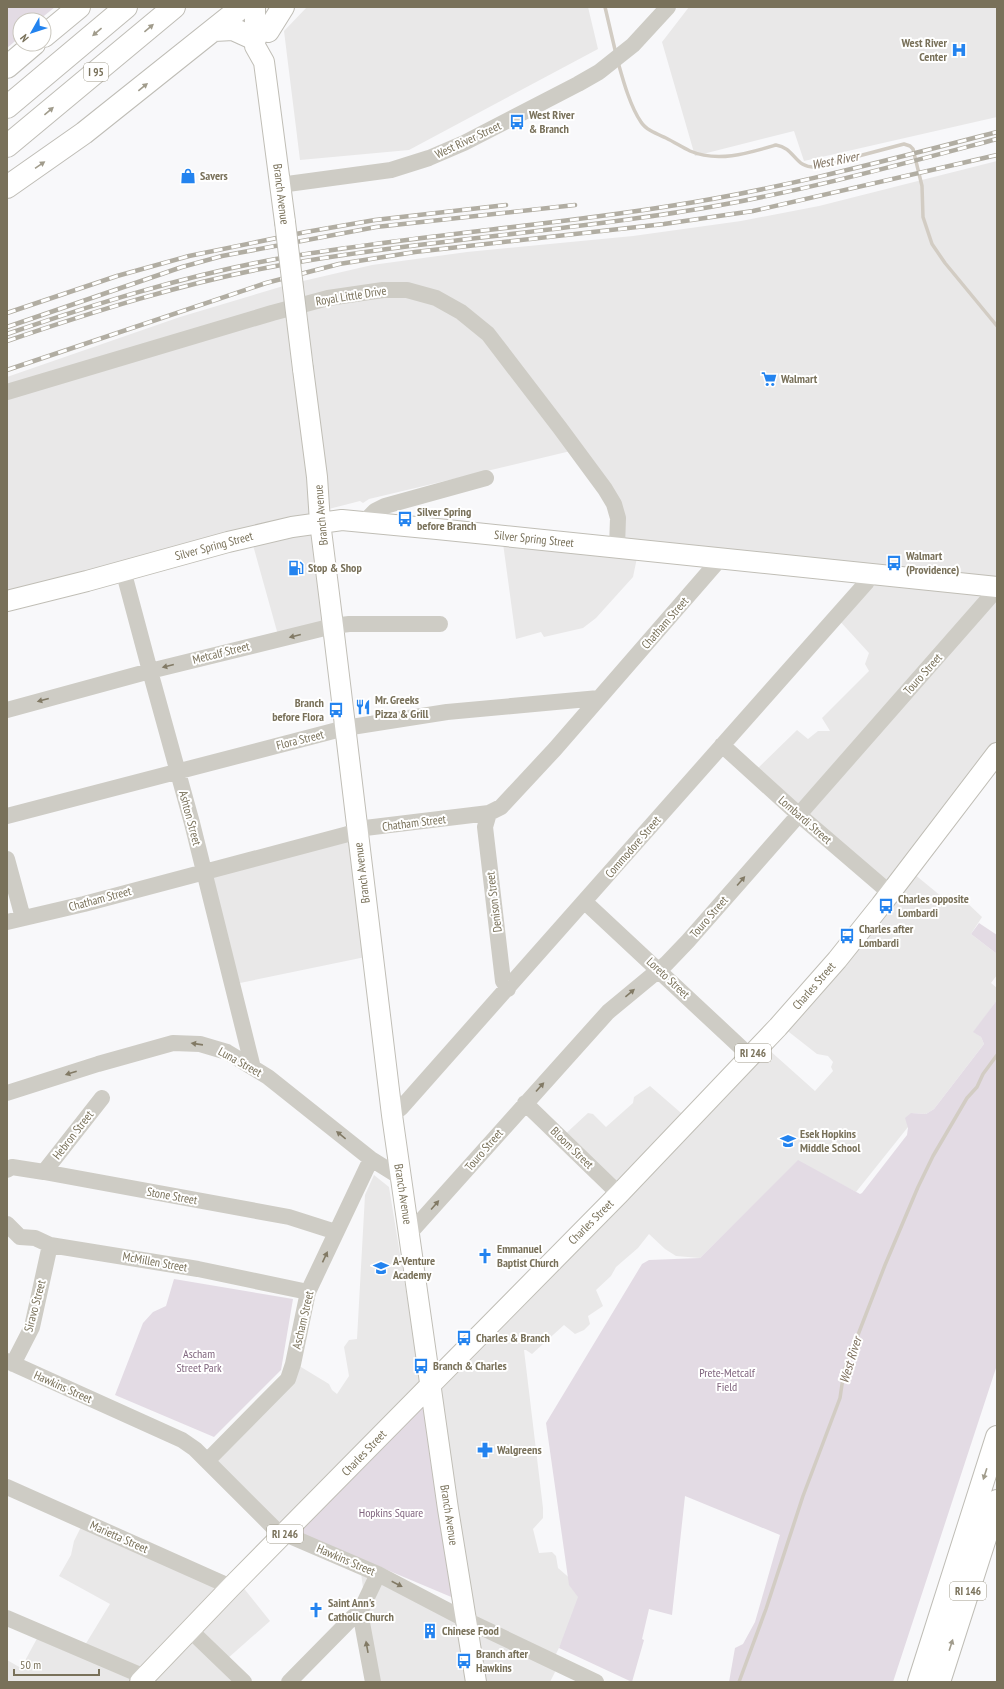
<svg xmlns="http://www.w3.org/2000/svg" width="1004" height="1689" viewBox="0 0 1004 1689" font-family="'PT Sans Narrow',sans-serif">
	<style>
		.built { fill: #e9e8e8 }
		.green { fill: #e3dbe4 }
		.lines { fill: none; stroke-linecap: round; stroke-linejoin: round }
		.stream { stroke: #d2ccc3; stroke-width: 3.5 }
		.major-casing { stroke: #c0beb6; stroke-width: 22 }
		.highway-casing { stroke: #bfbdb6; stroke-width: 24 }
		.minor { stroke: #ceccc5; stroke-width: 16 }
		.major { stroke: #fff; stroke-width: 20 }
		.highway { stroke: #fff; stroke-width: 22 }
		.rail-casing { stroke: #b1ada2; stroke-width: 4.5 }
		.rail { stroke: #fff; stroke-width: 3; stroke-dasharray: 9; stroke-linecap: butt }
		.major-bridge-casing { stroke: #c0beb6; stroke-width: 22; stroke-linecap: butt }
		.major-bridge { stroke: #fff; stroke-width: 20 }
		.oneway { fill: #a19c8c }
		.oneway2 { fill: #827a65 }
		.labels { text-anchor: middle; stroke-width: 4; stroke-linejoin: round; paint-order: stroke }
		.shield { fill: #fff; stroke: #a19c8c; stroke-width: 1 }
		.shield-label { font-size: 11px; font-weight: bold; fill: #79715a }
		.poi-label { font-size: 12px; font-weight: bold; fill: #79715a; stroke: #fff; text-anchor: start }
		.street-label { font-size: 12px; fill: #79715a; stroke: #fff }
		.park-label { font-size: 12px; fill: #81667f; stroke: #fff }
		.water-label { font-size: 13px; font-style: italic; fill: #7e705e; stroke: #fff }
	</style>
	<rect width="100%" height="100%" fill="#f8f8fa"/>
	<path class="built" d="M307,7H588L598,49L409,150L300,160L284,31Z
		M689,7H997V117L804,161L794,131L695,156L662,42Z
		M997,161V750L908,869L947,901L956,897H961L982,917L971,934L997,954V975L991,983L997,988V1000L974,1032L981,1037L984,1044L934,1109L926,1114L911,1113L912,1122L856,1192L798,1161L700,1258L676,1256L665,1249L649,1234L638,1248L616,1267L611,1276L596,1290L603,1306L588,1316L590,1324L584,1330L575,1334L564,1325L532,1354L526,1350H524L543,1508V1518L533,1529L539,1553L552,1552L556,1556L558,1568L580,1587L585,1595L555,1656L560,1662L550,1682H368L366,1610L361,1573L464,1611L455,1516L283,1535L211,1459L296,1364L329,1384L332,1390L337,1394L349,1376L344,1347L349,1340L357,1339L365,1195L374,1175L389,1187L413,1334L434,1377L613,1199L561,1138L588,1113L593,1114L606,1127L633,1103L634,1097L650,1086L688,1119L768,1049L815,1091L833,1071L831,1067L833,1062L828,1056L817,1054L780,1025L889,891L755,771L797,730L808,739L818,731H830L822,718L869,671L865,664L869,653L837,618L872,575L639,548L633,577L596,618L583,628L544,637L541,632L516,639L502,536L620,545L621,517L579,449L369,499L363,503L360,501L321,511L335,618L278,635L251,538L7,599V377L180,317L290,284L372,265L467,252L633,236L741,221L819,206Z
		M360,831L375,955L240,983L205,867Z
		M85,1519L238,1581L270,1621L227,1659L250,1682H7V1660L21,1668L40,1633L82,1650L110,1604L59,1576L71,1555L74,1541Z"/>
	<path class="green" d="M7,7H55L39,20H20V37L7,48Z
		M979,923L997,935V954L971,934Z
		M997,1000V1365L893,1682H729L735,1648L743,1644L755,1622L780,1535L685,1496L672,1615L649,1609L642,1639L644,1640L632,1682L559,1648L578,1597L569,1585L546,1423L642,1264L649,1260L700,1258L798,1160L860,1194L862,1193L907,1135L908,1128L905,1118L911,1113L926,1114L934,1109L984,1044L981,1037L973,1032Z
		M174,1279L293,1299L281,1370L214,1437L115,1395L143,1323L153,1312L166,1306Z
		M428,1400L456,1599L297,1532Z"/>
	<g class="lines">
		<path class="stream" d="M605,7L616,54
			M618,62C623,80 630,106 641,122C646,130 657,134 666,138C674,142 682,147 690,151C718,163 749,153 776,145C796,148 794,169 817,167L904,144L910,146L913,149L922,186L923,217L932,244L945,263L997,326
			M739,1682L766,1609L803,1496L840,1398L844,1371L885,1265L918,1187L933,1156L967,1098L977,1087L983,1074L997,1055"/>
		<defs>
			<path id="major" d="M255,7V46L264,62L285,222
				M303,369L317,477L320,522L333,626L392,1115L448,1509L476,1682
				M7,601L87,581L228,542L292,527L342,520L437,529L997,587
				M140,1682L231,1587L619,1194L778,1027L837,960L881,905L997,753"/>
			<path id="highway" d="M214,30L233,29L255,39
				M268,31L283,7
				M44,36L79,7
				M7,67L34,44
				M7,107L126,7
				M7,146L174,7
				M7,187L84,133L242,7
				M919,1682L997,1437
				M939,1682L997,1501"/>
		</defs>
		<use href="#major" class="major-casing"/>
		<use href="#highway" class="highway-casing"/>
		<path class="minor" d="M280,185L391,170L429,158L464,143L578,84L599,72L633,45L668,7
			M7,392L272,313L328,298L383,290H407L436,298L461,312L488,334L560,428L605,489L614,504L618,518L617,547
			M364,522L375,511L385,506L486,478
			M123,570L150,671L192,823L253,1068
			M7,710L150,671L333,626L349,624H440
			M722,745L798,814L890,893
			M489,813L485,827L503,981L508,989
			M7,816L345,728L447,712L599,698
			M7,859L23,918
			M585,902L750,1056
			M7,922L84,904L348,834L365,828L489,813L501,807L555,749L720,559
			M7,1093L98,1064L173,1043L200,1044L227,1052L268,1077L371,1159L400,1177
			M525,1103L619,1194
			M392,1115L401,1108L866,583L871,574
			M7,1170L12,1167L44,1172L289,1217L336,1232
			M44,1172L102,1098
			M7,1224L20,1237L35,1238L50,1245L198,1269L308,1292
			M409,1234L608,1012L666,964L688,941L997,589
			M7,1361L182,1440L195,1449L274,1528L285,1534L378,1574L466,1620L596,1682
			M13,1364L32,1327L50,1245
			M207,1461L288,1379L293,1364L308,1292L371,1159
			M7,1487L231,1587
			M360,1612L373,1682
			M7,1618L145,1677
			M190,1630L244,1682
			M289,1682L353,1617L360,1612L378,1574"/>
		<use href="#major" class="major"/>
		<use href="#highway" class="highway"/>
		<defs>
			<path id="rail" d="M7,313L117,276L189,256L306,232L375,220L506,205
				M7,327L182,267L222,256L376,227L575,205
				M7,334C95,304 184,276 276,259C407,236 539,227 670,206C781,189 888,160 997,132
				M7,341C95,311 184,283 276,266C420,240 566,232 710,207C807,190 902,164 997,139
				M7,370L266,283L339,264L415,252L664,224L753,211L997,155"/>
		</defs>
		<use href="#rail" class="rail-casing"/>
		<use href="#rail" class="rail"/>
		<defs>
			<path id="major-bridge" d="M285,222L303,369"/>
		</defs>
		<use href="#major-bridge" class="major-bridge-casing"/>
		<use href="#major-bridge" class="major-bridge"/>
	</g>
	<defs><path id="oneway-solid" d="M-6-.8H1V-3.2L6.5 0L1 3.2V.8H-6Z"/></defs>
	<g class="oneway">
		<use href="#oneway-solid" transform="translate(149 28) rotate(-40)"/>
		<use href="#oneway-solid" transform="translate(97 32) rotate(140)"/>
		<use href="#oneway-solid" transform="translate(143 87) rotate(-39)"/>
		<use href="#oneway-solid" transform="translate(49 111) rotate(-40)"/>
		<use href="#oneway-solid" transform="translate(40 165) rotate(-34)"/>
		<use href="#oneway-solid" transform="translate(985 1474) rotate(108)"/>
		<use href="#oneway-solid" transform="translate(951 1645) rotate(-72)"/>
	</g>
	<g class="oneway2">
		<use href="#oneway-solid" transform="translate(295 636) rotate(166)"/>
		<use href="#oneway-solid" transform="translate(168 666) rotate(166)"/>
		<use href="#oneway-solid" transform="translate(43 700) rotate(165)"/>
		<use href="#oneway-solid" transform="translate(741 881) rotate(-49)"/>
		<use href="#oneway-solid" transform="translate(630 993) rotate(-40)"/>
		<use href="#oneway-solid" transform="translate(197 1044) rotate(-172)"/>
		<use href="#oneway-solid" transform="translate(71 1073) rotate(162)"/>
		<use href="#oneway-solid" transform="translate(540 1087) rotate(-48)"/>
		<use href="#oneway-solid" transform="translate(341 1135) rotate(-141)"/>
		<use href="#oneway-solid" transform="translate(435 1205) rotate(-49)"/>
		<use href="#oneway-solid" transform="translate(325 1257) rotate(-65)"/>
		<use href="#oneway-solid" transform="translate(397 1584) rotate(27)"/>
		<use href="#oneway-solid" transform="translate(367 1647) rotate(-100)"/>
	</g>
	<defs>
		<symbol id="hospital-bare" viewBox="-9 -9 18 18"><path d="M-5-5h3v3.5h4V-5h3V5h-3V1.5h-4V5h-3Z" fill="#2383ef" stroke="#fff" stroke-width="2.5" paint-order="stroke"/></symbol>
		<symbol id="bus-bare" viewBox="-9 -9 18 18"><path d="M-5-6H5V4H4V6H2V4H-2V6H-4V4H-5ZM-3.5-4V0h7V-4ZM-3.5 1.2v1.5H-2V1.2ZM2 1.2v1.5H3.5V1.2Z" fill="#2383ef" stroke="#fff" stroke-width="2.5" paint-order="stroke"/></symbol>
		<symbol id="shop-bare" viewBox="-9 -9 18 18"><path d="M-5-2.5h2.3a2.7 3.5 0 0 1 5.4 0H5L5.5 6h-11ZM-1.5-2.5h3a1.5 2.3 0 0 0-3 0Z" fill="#2383ef" stroke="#fff" stroke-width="2.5" paint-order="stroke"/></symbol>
		<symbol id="supermarket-bare" viewBox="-9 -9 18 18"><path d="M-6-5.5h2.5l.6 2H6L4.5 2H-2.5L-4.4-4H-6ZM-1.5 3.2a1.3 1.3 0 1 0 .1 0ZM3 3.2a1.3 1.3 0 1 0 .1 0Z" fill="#2383ef" stroke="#fff" stroke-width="2.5" paint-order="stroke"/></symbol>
		<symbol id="fuel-bare" viewBox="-9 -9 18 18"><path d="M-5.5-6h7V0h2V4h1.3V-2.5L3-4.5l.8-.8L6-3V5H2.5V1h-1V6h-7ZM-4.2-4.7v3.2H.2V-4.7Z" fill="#2383ef" stroke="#fff" stroke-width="2.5" paint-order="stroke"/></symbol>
		<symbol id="restaurant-bare" viewBox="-9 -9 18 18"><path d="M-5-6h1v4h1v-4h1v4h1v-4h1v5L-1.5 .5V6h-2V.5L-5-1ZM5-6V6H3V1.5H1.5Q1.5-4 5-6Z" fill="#2383ef" stroke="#fff" stroke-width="2.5" paint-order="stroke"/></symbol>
		<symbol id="school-bare" viewBox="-9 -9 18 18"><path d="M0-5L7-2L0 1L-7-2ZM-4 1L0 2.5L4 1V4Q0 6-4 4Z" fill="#2383ef" stroke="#fff" stroke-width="2.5" paint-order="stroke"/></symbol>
		<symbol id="church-bare" viewBox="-9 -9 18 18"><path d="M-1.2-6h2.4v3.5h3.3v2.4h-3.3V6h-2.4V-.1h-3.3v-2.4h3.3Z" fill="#2383ef" stroke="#fff" stroke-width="2.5" paint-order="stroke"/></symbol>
		<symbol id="pharmacy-bare" viewBox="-9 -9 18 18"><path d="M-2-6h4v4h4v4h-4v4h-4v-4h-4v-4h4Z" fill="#2383ef" stroke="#fff" stroke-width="2.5" paint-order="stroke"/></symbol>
		<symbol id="building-bare" viewBox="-9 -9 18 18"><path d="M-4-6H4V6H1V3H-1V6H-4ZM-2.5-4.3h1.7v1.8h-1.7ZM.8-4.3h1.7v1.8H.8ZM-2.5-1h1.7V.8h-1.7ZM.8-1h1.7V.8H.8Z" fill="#2383ef" stroke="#fff" stroke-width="2.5" paint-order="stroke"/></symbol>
	</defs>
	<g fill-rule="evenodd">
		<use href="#hospital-bare" x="948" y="39" width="22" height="22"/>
		<use href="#bus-bare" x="506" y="111" width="22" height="22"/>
		<use href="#shop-bare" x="177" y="165" width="22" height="22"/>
		<use href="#supermarket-bare" x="758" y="368" width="22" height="22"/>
		<use href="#bus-bare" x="394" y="508" width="22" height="22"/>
		<use href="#bus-bare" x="883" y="552" width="22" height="22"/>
		<use href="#fuel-bare" x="285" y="557" width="22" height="22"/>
		<use href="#restaurant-bare" x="352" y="696" width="22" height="22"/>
		<use href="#bus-bare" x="325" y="699" width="22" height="22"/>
		<use href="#bus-bare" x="875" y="895" width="22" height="22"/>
		<use href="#bus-bare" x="836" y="925" width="22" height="22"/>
		<use href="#school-bare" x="777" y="1130" width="22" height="22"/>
		<use href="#church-bare" x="474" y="1245" width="22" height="22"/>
		<use href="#school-bare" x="370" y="1257" width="22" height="22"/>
		<use href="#bus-bare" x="453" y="1327" width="22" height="22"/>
		<use href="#bus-bare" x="410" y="1355" width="22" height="22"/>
		<use href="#pharmacy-bare" x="474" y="1439" width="22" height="22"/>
		<use href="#church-bare" x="305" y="1599" width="22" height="22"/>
		<use href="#building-bare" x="419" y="1620" width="22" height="22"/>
		<use href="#bus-bare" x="453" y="1650" width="22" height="22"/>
	</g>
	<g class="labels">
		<g class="shield">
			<rect x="84" y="63" width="24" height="18" rx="3"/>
			<rect x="735" y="1044" width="36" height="18" rx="3"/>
			<rect x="267" y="1525" width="36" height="18" rx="3"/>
			<rect x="950" y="1582" width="36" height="18" rx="3"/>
		</g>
		<g class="shield-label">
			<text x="96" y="76">I 95</text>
			<text x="753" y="1057">RI 246</text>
			<text x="285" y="1538">RI 246</text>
			<text x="968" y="1595">RI 146</text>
		</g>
		<g class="poi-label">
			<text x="947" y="47" text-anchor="end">West River<tspan x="947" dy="14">Center</tspan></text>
			<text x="529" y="119">West River<tspan x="529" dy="14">&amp; Branch</tspan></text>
			<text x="200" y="180">Savers</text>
			<text x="781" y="383">Walmart</text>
			<text x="417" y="516">Silver Spring<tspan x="417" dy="14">before Branch</tspan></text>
			<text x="906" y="560">Walmart<tspan x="906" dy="14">(Providence)</tspan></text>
			<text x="308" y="572">Stop &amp; Shop</text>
			<text x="375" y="704">Mr. Greeks<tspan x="375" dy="14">Pizza &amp; Grill</tspan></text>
			<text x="324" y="707" text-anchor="end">Branch<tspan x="324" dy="14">before Flora</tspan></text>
			<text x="898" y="903">Charles opposite<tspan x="898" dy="14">Lombardi</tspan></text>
			<text x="859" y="933">Charles after<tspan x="859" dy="14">Lombardi</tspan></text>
			<text x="800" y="1138">Esek Hopkins<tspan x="800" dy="14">Middle School</tspan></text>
			<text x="497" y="1253">Emmanuel<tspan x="497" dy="14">Baptist Church</tspan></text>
			<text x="393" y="1265">A-Venture<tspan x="393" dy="14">Academy</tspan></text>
			<text x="476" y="1342">Charles &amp; Branch</text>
			<text x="433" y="1370">Branch &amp; Charles</text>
			<text x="497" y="1454">Walgreens</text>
			<text x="328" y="1607">Saint Ann's<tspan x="328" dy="14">Catholic Church</tspan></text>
			<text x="442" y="1635">Chinese Food</text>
			<text x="476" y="1658">Branch after<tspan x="476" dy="14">Hawkins</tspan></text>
		</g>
		<g class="street-label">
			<text transform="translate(468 140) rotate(-25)" y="4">West River Street</text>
			<text transform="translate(281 194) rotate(83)" y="4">Branch Avenue</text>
			<text transform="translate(351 296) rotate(-9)" y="4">Royal Little Drive</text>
			<text transform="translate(321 515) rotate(-95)" y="4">Branch Avenue</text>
			<text transform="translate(534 539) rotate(6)" y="4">Silver Spring Street</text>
			<text transform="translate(214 546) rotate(-15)" y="4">Silver Spring Street</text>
			<text transform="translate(665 623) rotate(-49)" y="4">Chatham Street</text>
			<text transform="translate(221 653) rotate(-14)" y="4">Metcalf Street</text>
			<text transform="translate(923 674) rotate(-48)" y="4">Touro Street</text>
			<text transform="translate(300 740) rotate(-14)" y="4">Flora Street</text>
			<text transform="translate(190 818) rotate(75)" y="4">Ashton Street</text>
			<text transform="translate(805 820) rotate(41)" y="4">Lombardi Street</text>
			<text transform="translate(414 823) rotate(-7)" y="4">Chatham Street</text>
			<text transform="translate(633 847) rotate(-49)" y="4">Commodore Street</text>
			<text transform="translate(362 873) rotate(-97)" y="4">Branch Avenue</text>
			<text transform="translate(100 899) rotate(-15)" y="4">Chatham Street</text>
			<text transform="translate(494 902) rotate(-97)" y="4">Denison Street</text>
			<text transform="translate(709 917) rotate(-49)" y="4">Touro Street</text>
			<text transform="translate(668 978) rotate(43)" y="4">Loreto Street</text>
			<text transform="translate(814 986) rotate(-49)" y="4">Charles Street</text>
			<text transform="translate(240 1062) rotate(29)" y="4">Luna Street</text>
			<text transform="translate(73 1135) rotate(-52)" y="4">Hebron Street</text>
			<text transform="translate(572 1148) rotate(44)" y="4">Bloom Street</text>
			<text transform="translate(484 1150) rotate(-49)" y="4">Touro Street</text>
			<text transform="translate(403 1194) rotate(81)" y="4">Branch Avenue</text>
			<text transform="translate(172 1196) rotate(10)" y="4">Stone Street</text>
			<text transform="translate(591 1222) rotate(-45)" y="4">Charles Street</text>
			<text transform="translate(155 1262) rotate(10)" y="4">McMillen Street</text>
			<text transform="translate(35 1306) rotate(-75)" y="4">Siravo Street</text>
			<text transform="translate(303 1320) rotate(-77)" y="4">Ascham Street</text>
			<text transform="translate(63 1387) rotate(24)" y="4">Hawkins Street</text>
			<text transform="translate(364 1453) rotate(-46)" y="4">Charles Street</text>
			<text transform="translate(449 1515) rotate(81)" y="4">Branch Avenue</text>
			<text transform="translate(119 1537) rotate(24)" y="4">Marietta Street</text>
			<text transform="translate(346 1560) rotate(23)" y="4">Hawkins Street</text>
		</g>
		<g class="park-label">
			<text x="199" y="1358">Ascham<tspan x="199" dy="14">Street Park</tspan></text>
			<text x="727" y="1377">Prete-Metcalf<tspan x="727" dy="14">Field</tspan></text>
			<text x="391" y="1517">Hopkins Square</text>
		</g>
		<g class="water-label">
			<text transform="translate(835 160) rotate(-11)" y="5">West River</text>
			<text transform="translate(850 1360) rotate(-73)" y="5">West River</text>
		</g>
	</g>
	<rect width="1004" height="1689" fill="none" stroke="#79715a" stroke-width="16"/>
	<g transform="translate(32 32) rotate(231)"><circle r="19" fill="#ffffff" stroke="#c9c6bd"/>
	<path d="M0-3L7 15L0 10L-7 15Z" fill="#2383ef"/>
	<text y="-6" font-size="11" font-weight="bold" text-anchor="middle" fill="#79715a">N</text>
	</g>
	<path d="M14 1669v6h85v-6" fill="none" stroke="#79715a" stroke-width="2"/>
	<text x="20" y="1669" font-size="12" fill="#79715a" stroke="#ffffff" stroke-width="3" paint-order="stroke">50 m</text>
</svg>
